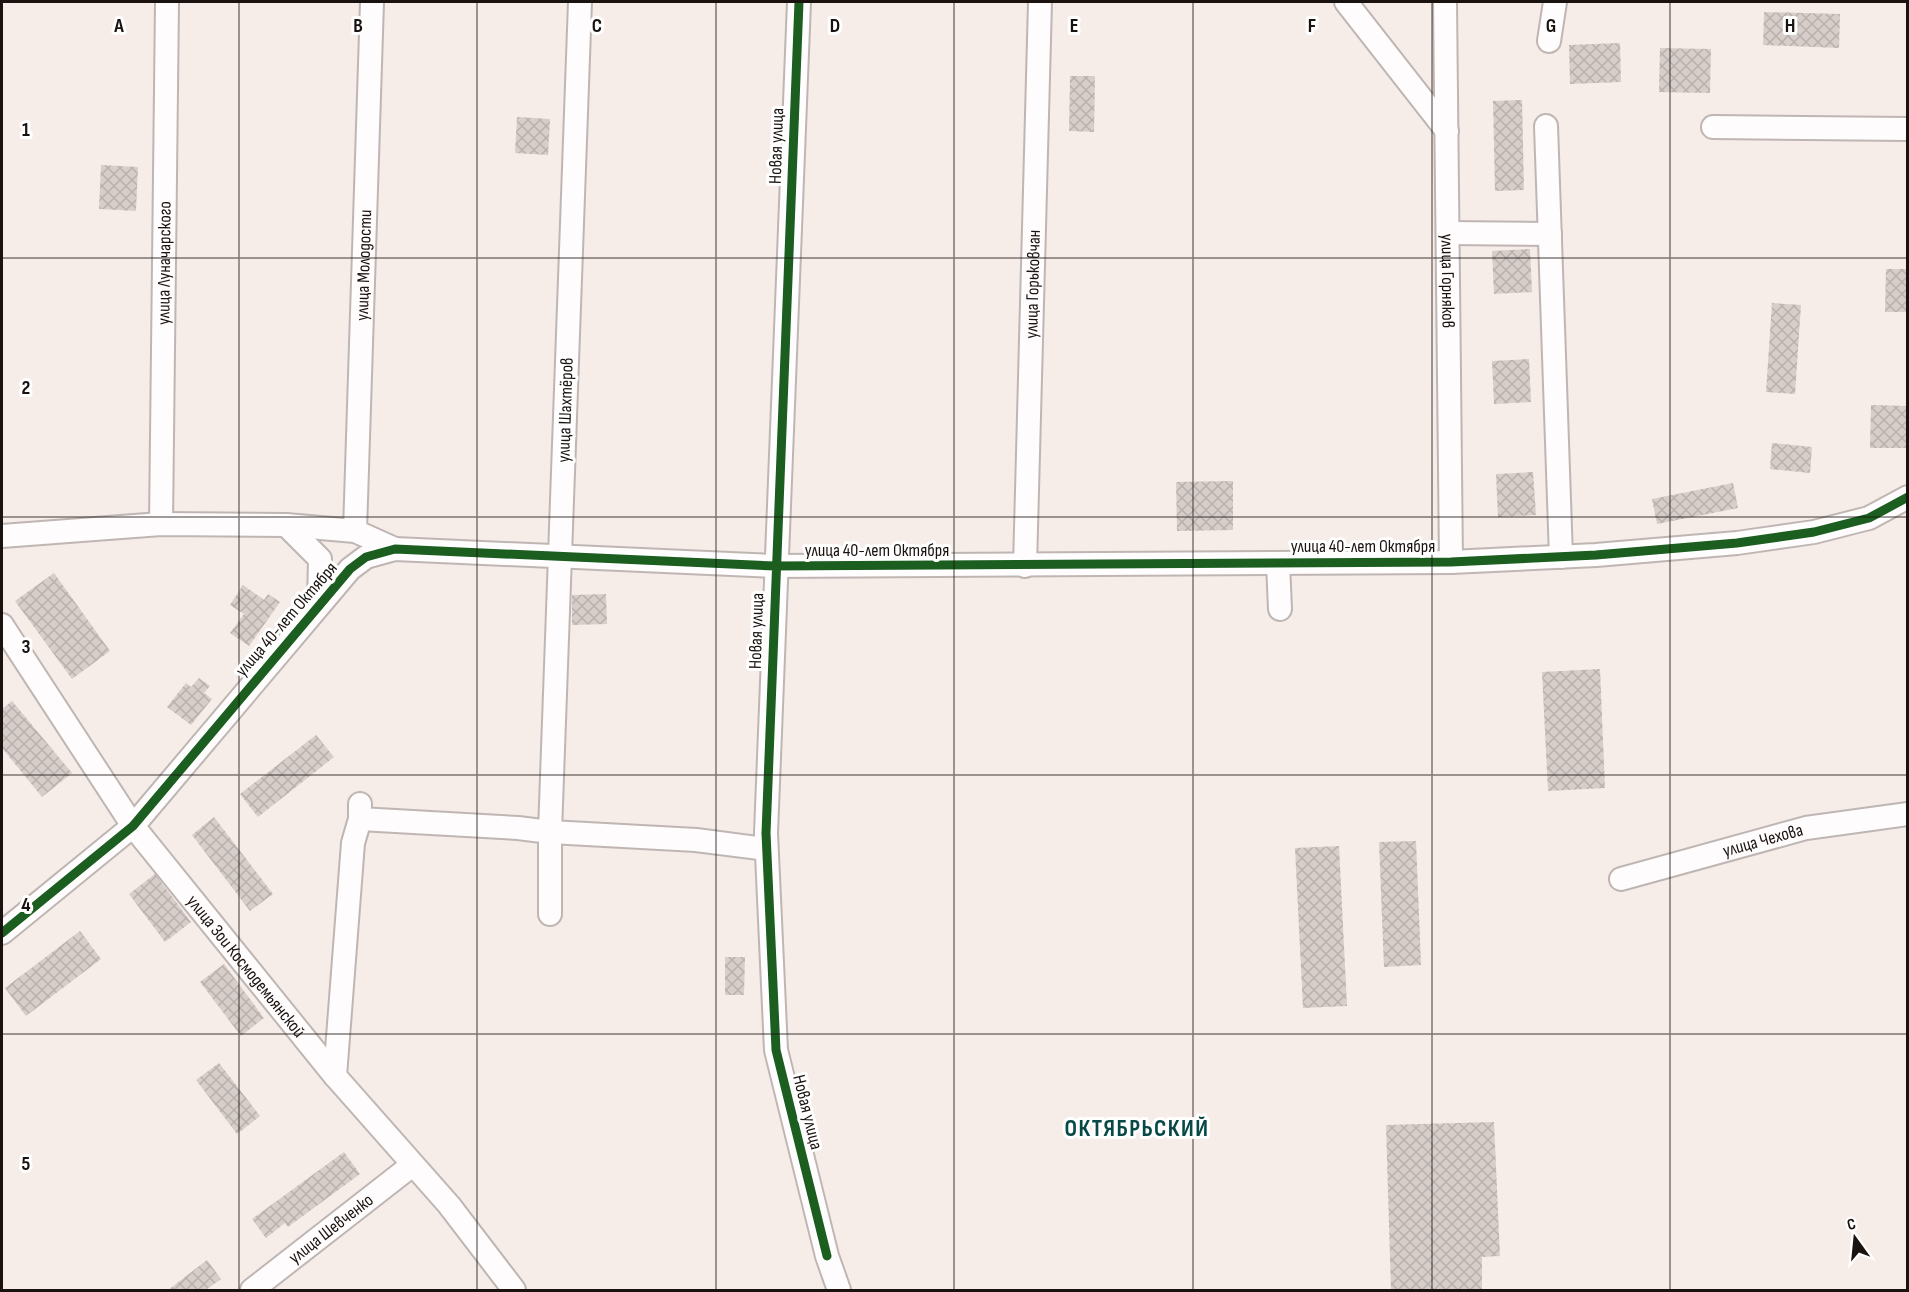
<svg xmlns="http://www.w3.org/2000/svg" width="1909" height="1292" viewBox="0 0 1909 1292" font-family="'Sofia Sans Condensed',sans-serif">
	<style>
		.building { fill: url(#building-cross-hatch) }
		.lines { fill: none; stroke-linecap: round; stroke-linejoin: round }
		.minor-casing { stroke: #bfb6b3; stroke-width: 26 }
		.minor { stroke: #fefcfc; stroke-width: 22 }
		.cycleway-casing { stroke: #fff; stroke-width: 13 }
		.cycleway { stroke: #1b5e20; stroke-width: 9 }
		.grid { fill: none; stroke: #1a120f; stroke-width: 1.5; stroke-opacity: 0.55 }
		.labels { text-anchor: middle; stroke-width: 6; stroke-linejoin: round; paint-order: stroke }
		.street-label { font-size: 18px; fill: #1a120f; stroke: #fff }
		.district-label { font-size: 24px; font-weight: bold; letter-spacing: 1.5px; fill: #084948; stroke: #fff }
		.grid-label { font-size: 20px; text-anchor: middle; font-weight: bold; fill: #1a120f; stroke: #fff; stroke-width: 6; stroke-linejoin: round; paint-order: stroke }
	</style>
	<defs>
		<pattern id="building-cross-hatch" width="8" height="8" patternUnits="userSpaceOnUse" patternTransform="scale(1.5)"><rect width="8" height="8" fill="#d7ceca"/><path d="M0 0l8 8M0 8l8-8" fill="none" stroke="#b8b0ac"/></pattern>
	</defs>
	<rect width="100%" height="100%" fill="#f6ece8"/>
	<path class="building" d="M1764,12L1840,14L1839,48L1763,45Z
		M1620,43L1621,82L1570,84L1569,45Z
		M1660,48L1711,49L1710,93L1659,92Z
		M1070,76H1095L1094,132L1069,131Z
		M1522,100L1524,190L1495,191L1493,101Z
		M517,117L550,119L548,155L515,153Z
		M101,165L138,167L136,211L99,209Z
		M1530,249L1532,292L1494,294L1492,251Z
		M1886,269H1908V312H1885Z
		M1772,303L1801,305L1795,394L1766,392Z
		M1529,359L1531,402L1494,404L1492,361Z
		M1871,405L1908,406L1907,448H1870Z
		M1772,443L1812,447L1810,473L1770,469Z
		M1533,472L1536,515L1498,517L1496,474Z
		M1233,481V530L1177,531L1176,482Z
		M1733,483L1738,508L1657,524L1652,499Z
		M54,573L110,651L72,679L15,601Z
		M243,585L264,600L268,594L280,602L249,646L230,633L244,614L230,605Z
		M606,594L607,624L572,625V595Z
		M1600,669L1605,788L1548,791L1542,672Z
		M199,678L210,686L204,693L212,699L191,725L167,707L186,683L191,687Z
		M12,701L72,773L42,797L2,748V709Z
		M316,735L334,757L258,817L240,794Z
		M214,817L273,894L250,911L192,835Z
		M1416,841L1421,965L1384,967L1379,842Z
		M1339,846L1347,1006L1303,1008L1295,848Z
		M155,874L191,922L165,942L129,894Z
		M80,931L101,959L26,1016L5,988Z
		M725,957H745L744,995H725Z
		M224,964L264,1018L241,1036L200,982Z
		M219,1063L260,1116L237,1134L196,1080Z
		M1494,1122L1500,1256L1482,1257V1290H1391L1386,1125Z
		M344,1152L360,1174L288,1227L285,1223L266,1238L252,1219Z
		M207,1260L221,1279L206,1290H168Z"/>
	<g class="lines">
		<defs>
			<g id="minor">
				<path d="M580,2L550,832L696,840L766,849"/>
				<path d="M799,2L766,833L776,1050L827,1256L839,1290"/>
				<path d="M1346,2L1447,131"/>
				<path id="s1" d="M1445,2L1451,562"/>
				<path d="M1549,41L1555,2"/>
				<path d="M1546,126L1561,557"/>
				<path d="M1713,127L1908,129"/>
				<path d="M1448,233L1550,234"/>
				<path id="s2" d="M161,524L167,2"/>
				<path d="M286,525L320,559L319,604"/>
				<path id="s3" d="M355,531L372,2"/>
				<path d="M2,536L161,524L286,525L355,531L395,549"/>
				<path d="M1278,563L1280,609"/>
				<path id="s4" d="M1025,566L1040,2"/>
				<path id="s5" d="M2,625L133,826L335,1076L449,1205L514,1290"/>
				<path d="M360,804V819L518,828L550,832V914"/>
				<path id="s6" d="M1621,879L1806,828L1908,814"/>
				<path d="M2,933L133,826L350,569L366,557L395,549L775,566L1451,562L1596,555L1737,543L1814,532L1869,518L1908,497"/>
				<path d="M335,1076L353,843L360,819"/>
				<path id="s7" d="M252,1290L411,1166"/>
			</g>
		</defs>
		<use href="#minor" class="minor-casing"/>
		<use href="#minor" class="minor"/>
		<defs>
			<path id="cycleway" d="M799,2L766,833L776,1050L827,1256
				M2,933L133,826L350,569L366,557L395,549L775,566L1451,562L1596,555L1737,543L1814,532L1869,518L1908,497"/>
		</defs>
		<use href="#cycleway" class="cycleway-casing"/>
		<use href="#cycleway" class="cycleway"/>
	</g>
	<path class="grid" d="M239,2V1290M477,2V1290M716,2V1290M954,2V1290M1193,2V1290M1432,2V1290M1670,2V1290M2,258H1908M2,517H1908M2,775H1908M2,1034H1908"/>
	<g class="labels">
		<g class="street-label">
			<text transform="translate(776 146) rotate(-88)" y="6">Новая улица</text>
			<text dy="6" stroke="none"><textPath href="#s2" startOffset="261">улица Луначарского</textPath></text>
			<text dy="6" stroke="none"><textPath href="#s3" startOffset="266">улица Молодости</textPath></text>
			<text dy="6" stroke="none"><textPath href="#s1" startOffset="279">улица Горняков</textPath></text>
			<text dy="6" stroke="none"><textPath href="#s4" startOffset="282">улица Горьковчан</textPath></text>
			<text transform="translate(565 410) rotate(-88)" y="6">улица Шахтёров</text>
			<text x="1363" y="552">улица 40-лет Октября</text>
			<text x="877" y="556">улица 40-лет Октября</text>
			<text transform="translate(286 619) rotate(-49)" y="6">улица 40-лет Октября</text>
			<text transform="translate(756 631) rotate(-88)" y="6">Новая улица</text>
			<text dy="6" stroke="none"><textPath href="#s6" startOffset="147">улица Чехова</textPath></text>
			<text dy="6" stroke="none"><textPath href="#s5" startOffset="420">улица Зои Космодемьянской</textPath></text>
			<text transform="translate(808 1112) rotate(76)" y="6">Новая улица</text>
			<text dy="6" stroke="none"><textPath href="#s7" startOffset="100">улица Шевченко</textPath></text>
		</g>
		<g class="district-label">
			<text x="1137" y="1136">ОКТЯБРЬСКИЙ</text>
		</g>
	</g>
	<g class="grid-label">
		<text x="119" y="32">A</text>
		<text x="358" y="32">B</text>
		<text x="597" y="32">C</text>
		<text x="835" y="32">D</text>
		<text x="1074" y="32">E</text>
		<text x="1312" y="32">F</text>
		<text x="1551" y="32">G</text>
		<text x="1790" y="32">H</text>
		<text x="26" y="136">1</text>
		<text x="26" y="394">2</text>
		<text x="26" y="653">3</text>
		<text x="26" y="911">4</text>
		<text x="26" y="1170">5</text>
	</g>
	<rect width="1909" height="1292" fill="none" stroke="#1a120f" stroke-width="6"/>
	<g transform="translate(1855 1238) rotate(345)" stroke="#ffffff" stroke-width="4.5" paint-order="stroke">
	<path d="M0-4.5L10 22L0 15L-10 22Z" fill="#1a120f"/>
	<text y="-9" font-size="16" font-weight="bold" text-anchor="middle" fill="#1a120f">С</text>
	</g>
</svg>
